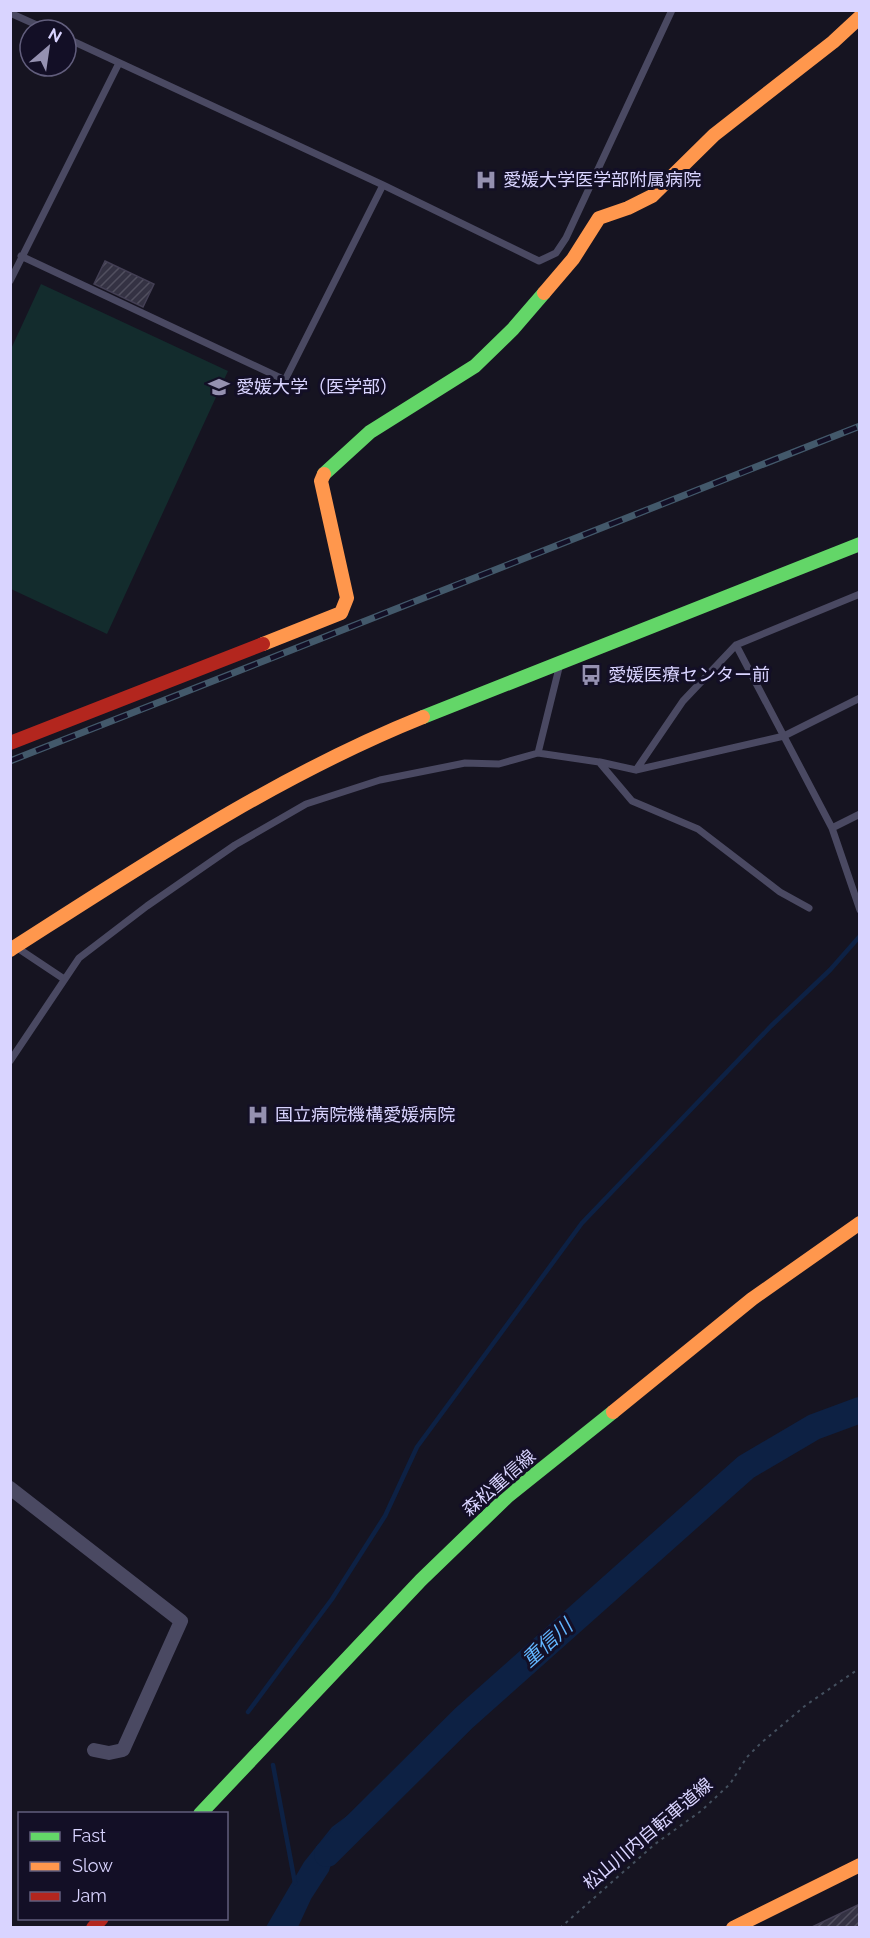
<svg xmlns="http://www.w3.org/2000/svg" width="870" height="1938" viewBox="0 0 870 1938" font-family="Raleway,'Noto Sans JP',sans-serif">
	<style>
		.grass { fill: #132c2d }
		.water { fill: #0d2144 }
		.lines { fill: none; stroke-linecap: round; stroke-linejoin: round }
		.stream { stroke: #0d2144; stroke-width: 4.5 }
		.river { stroke: #0d2144; stroke-width: 26 }
		.building { fill: url(#building-hatch); stroke: #433f54; stroke-width: 1.5 }
		.path { stroke: #44505f; stroke-width: 2; stroke-dasharray: 3 4.5; stroke-linecap: butt }
		.lane { stroke: #4a4962; stroke-width: 7 }
		.street { stroke: #4a4962; stroke-width: 14 }
		.fast { stroke: #63d668; stroke-width: 14 }
		.slow { stroke: #ff974d; stroke-width: 14 }
		.jam { stroke: #b3261e; stroke-width: 14 }
		.rail-casing { stroke: #43596b; stroke-width: 7 }
		.rail { stroke: #130f26; stroke-width: 4.5; stroke-dasharray: 14; stroke-linecap: butt }
		.labels { text-anchor: middle; stroke-width: 6; stroke-linejoin: round; paint-order: stroke }
		.poi-label { font-size: 18px; fill: #d9d4ff; stroke: #130f26; text-anchor: start }
		.street-label { font-size: 18px; fill: #d9d4ff; stroke: #130f26 }
		.water-label { font-size: 20px; font-style: italic; fill: #62b6ff; stroke: #130f26 }
	</style>
	<defs>
		<pattern id="building-hatch" width="6" height="6" patternUnits="userSpaceOnUse" patternTransform="scale(1.5)"><rect width="6" height="6" fill="#343243"/><path d="M-1 1l2-2M0 6l6-6M5 7l2-2" fill="none" stroke="#514f5f"/></pattern>
	</defs>
	<rect width="100%" height="100%" fill="#161421"/>
	<path class="grass" d="M41,284L228,371L107,634L11,589V349Z"/>
	<path class="water" d="M366,1802L331,1864L329,1871L311,1899L298,1927H266L304,1862L332,1827Z"/>
	<g class="lines">
		<path class="stream" d="M248,1712L332,1599L385,1516L417,1447L582,1223L771,1026L830,970L860,936
			M273,1765L295,1883"/>
		<path class="river" d="M327,1854L464,1718L746,1467L814,1427L860,1410"/>
	</g>
	<path class="building" d="M105,261L154,284L143,307L94,284Z
		M860,1904V1928H810Z"/>
	<g class="lines">
		<path class="path" d="M560,1928L655,1844L701,1811L730,1784L747,1757L761,1743L806,1705L860,1668"/>
		<path class="lane" d="M10,13L48,30
			M66,38L383,185L539,261L556,253L566,238L672,10
			M21,256L285,380L383,185
			M10,281L119,63
			M860,594L736,645L832,828L860,910
			M538,753L559,668
			M600,762L636,770L784,736L860,698
			M636,770L683,701L736,645
			M832,828L860,814
			M19,949L64,979
			M10,1061L79,958L147,906L235,845L306,804L380,780L465,763L499,764L538,753L599,762L632,801L698,829L780,892L809,908"/>
		<path class="street" d="M10,1488L181,1621L123,1750L109,1753L94,1750"/>
		<path class="fast" d="M324,474L370,432L475,366L513,329L544,293
			M423,717L860,544
			M200,1814L421,1580L508,1496L613,1412"/>
		<path class="slow" d="M544,293L573,259L599,218L628,208L652,196L714,135L833,42L860,17
			M263,644L341,613L347,598L321,481L324,474
			M10,950C143,865 276,776 423,717
			M613,1412L752,1299L860,1223
			M733,1928L860,1865"/>
		<path class="jam" d="M10,743L263,644
			M93,1928L102,1918"/>
		<defs>
			<path id="rail" d="M10,761L860,426"/>
		</defs>
		<use href="#rail" class="rail-casing"/>
		<use href="#rail" class="rail"/>
	</g>
	<defs>
		<symbol id="hospital-bare" viewBox="-9 -9 18 18"><path d="M-5-5h3v3.5h4V-5h3V5h-3V1.5h-4V5h-3Z" fill="#9591b1" stroke="#130f26" stroke-width="2.5" paint-order="stroke"/></symbol>
		<symbol id="university-bare" viewBox="-9 -9 18 18"><path d="M0-5L7-2L0 1L-7-2ZM-4 1L0 2.5L4 1V4Q0 6-4 4Z" fill="#9591b1" stroke="#130f26" stroke-width="2.5" paint-order="stroke"/></symbol>
		<symbol id="bus-bare" viewBox="-9 -9 18 18"><path d="M-5-6H5V4H4V6H2V4H-2V6H-4V4H-5ZM-3.5-4V0h7V-4ZM-3.5 1.2v1.5H-2V1.2ZM2 1.2v1.5H3.5V1.2Z" fill="#9591b1" stroke="#130f26" stroke-width="2.5" paint-order="stroke"/></symbol>
	</defs>
	<g fill-rule="evenodd">
		<use href="#hospital-bare" x="471" y="165" width="30" height="30"/>
		<use href="#university-bare" x="204" y="372" width="30" height="30"/>
		<use href="#bus-bare" x="576" y="660" width="30" height="30"/>
		<use href="#hospital-bare" x="243" y="1100" width="30" height="30"/>
	</g>
	<g class="labels">
		<g class="poi-label">
			<text x="503" y="186">愛媛大学医学部附属病院</text>
			<text x="236" y="393">愛媛大学（医学部）</text>
			<text x="608" y="681">愛媛医療センター前</text>
			<text x="275" y="1121">国立病院機構愛媛病院</text>
		</g>
		<g class="street-label">
			<text transform="translate(499 1483) rotate(-41)" y="6">森松重信線</text>
			<text transform="translate(648 1834) rotate(-40)" y="6">松山川内自転車道線</text>
		</g>
		<g class="water-label">
			<text transform="translate(547 1643) rotate(-42)" y="7">重信川</text>
		</g>
	</g>
	<rect width="870" height="1938" fill="none" stroke="#d9d4ff" stroke-width="24"/>
	<rect x="18" y="1812" width="210" height="108" fill="#130f26" stroke="#625e7d" stroke-width="1.5"/>
	<rect x="30" y="1832" width="30" height="9" fill="#63d668" stroke="#625e7d" stroke-width="1.5"/>
	<text x="72" y="1842" font-size="18" fill="#d9d4ff">Fast</text>
	<rect x="30" y="1862" width="30" height="9" fill="#ff974d" stroke="#625e7d" stroke-width="1.5"/>
	<text x="72" y="1872" font-size="18" fill="#d9d4ff">Slow</text>
	<rect x="30" y="1892" width="30" height="9" fill="#b3261e" stroke="#625e7d" stroke-width="1.5"/>
	<text x="72" y="1902" font-size="18" fill="#d9d4ff">Jam</text>
	<g transform="translate(48 48) rotate(29)"><circle r="28" fill="#130f26" stroke="#625e7d" stroke-width="1.5"/>
	<path d="M0-4.5L10 22L0 15L-10 22Z" fill="#9591b1"/>
	<text y="-9" font-size="16" font-weight="bold" text-anchor="middle" fill="#d9d4ff">N</text>
	</g>
</svg>
